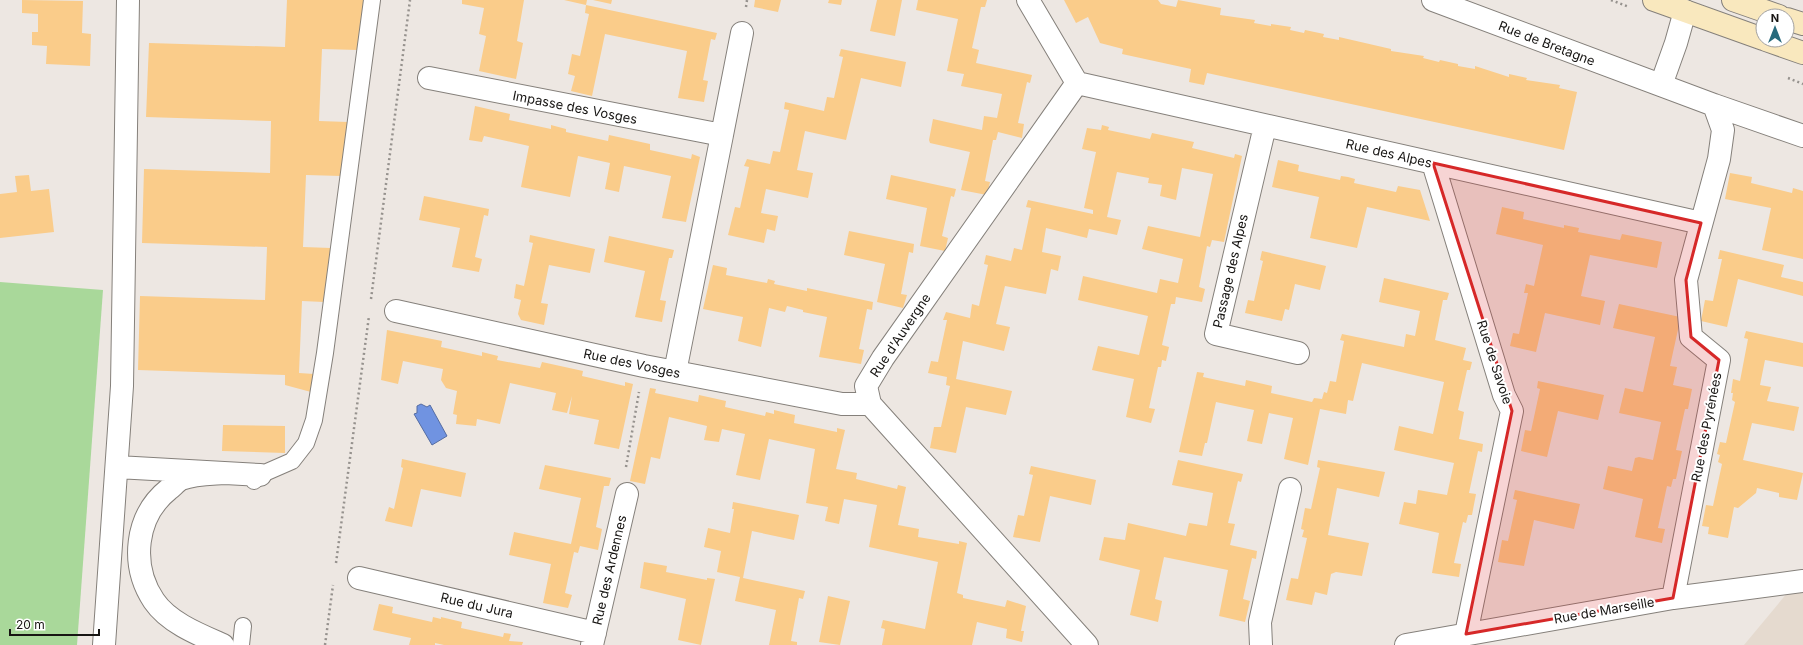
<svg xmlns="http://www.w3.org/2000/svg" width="1803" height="645" viewBox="0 0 1803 645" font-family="Inter,sans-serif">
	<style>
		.built { fill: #e5dacf }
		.green { fill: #a9d89a }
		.water { fill: #7093e1; stroke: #556da3 }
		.building { fill: #facc8a }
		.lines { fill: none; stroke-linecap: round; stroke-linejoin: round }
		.lane-casing { stroke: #85807b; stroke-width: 18 }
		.street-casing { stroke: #85807b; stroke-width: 24 }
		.secondary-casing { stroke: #85807b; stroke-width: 24 }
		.path { stroke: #96928e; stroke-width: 2.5; stroke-dasharray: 2 3; stroke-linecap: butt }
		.lane { stroke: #fff; stroke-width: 16 }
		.street { stroke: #fff; stroke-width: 22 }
		.secondary { stroke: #f9e8be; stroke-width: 22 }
		.marked { fill: #d62828; fill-opacity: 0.2; stroke: #d62828; stroke-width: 3; stroke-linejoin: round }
		.labels { text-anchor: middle; stroke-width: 4; stroke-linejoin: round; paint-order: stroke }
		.street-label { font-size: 13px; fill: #171513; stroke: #fff }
	</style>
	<rect width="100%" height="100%" fill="#ede7e2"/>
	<path class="built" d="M1803,574V645H1744Z"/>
	<path class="green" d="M0,282L103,290L77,645H0Z"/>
	<path class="water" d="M421,404L427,407L430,405L447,436L432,445L414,414L417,413V406Z"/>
	<path class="building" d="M22,0L83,1L82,33L91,34L90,66L46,64L47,46L32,45V32H38V14L22,13Z
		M287,0H365L358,50L322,49L319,121L348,122L341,176L306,175L303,247L331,248L324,302L302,301L299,373L314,374L311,392L285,385V375L138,370L140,296L265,300L267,247L142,243L144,169L270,173L271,121L146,117L149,43L285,47Z
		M462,0H524L517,41L523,43L516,79L479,71L486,36L479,34L484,8L462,4Z
		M564,0H587L586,5Z
		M593,0H612L611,4Z
		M755,0H781L778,12L754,7Z
		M829,0H842L841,5L828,3Z
		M877,0H902L895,36L870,31Z
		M918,0H987L985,7H981L972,48L979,50L976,63L1032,75L1030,83L1027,82L1018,123L1024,124L1022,138L998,132L996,140H993L985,181L990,182L987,195L961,190L970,152L930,143L929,140L933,119L982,130L984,116L997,118L1002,94L961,86L964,74L947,71L958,19L916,10Z
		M1064,0H1158L1161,4L1176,7L1178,0L1221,8L1220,15L1255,20L1254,23L1271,26V24L1291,27L1290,30L1304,33L1305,30L1324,34L1323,37L1339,40V37L1391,49V51L1424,56L1423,58L1439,62L1440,60L1458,64V66L1475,69V66L1509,77V74L1527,78L1526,80L1560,85L1559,88L1577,92L1564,150L1207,73L1204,85L1189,82L1191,69L1122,54L1123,49L1100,43L1088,17L1076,23Z
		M586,5L717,33L715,40L711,39L703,80L708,81L704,102L678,98L687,51L605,34L592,96L571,91L575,76L568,74L572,54L580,56L589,14L585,13Z
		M841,49L906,62L901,87L861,78L846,140L805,131L797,170L813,173L808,198L766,189L761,213L778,216L775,231L767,229L764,243L728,235L735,207L740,208L749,167L744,166L747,159L770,164L773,151L780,152L789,110L784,109L785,102L824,111L827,97L834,98L843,57L839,56Z
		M475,106L510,114L509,120L551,129V125L566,129V132L608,141L609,135L650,144V150L691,159L692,154L700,157L686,222L662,218L671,176L624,166L619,192L605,189L610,163L578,156L570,197L521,187L529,146L484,136L482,142L469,140Z
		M1102,125L1109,127L1108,130L1150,139L1152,133L1194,142L1192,148L1234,158L1235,154L1242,156L1224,242L1212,240L1210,247L1207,246L1199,287L1205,289L1202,302L1176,297L1175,304H1171L1162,345L1169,347L1166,361L1162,360L1161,367H1158L1149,408L1155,409L1151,423L1126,417L1134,379L1092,370L1098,346L1139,355L1148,316L1078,300L1083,276L1157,293L1160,279L1178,283L1183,259L1142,249L1148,226L1200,237L1213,174L1182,168L1176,200L1160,196L1162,185L1148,183L1149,178L1117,172L1107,217L1121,220L1117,235L1089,229L1087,238L1046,228L1042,252L1061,256L1058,271L1051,269L1046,294L1005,286L996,324L1010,327L1004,351L963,341L956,379L1012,391L1006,415L966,407L956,453L930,448L934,427H941L950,386L946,385L947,377L928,373L931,361L938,362L947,320H943L946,312L970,318L972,304L979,306L988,265L984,264L986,255L1011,261L1014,248L1022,250L1031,208L1026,207L1028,200L1093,214V210L1084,208L1096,152L1082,149L1087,128L1101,130Z
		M1278,160L1299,165L1298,171L1340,180L1341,176L1348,177L1355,179L1354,183L1396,192L1398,186L1420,190L1430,221L1367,207L1357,248L1310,238L1319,197L1272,187Z
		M1730,173L1752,177L1751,183L1792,193L1793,188L1803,191V259L1762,250L1771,208L1725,199Z
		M29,175L31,191L49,189L54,232L0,238V194L17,192L15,176Z
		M891,175L956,189L954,197L951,196L942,236L948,238L945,251L920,246L927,208L886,199Z
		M424,196L489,209L488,216L484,215L475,257L482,259L479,272L452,267L460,228L419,220Z
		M1502,207L1524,212L1523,219L1564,228V225L1579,228L1578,232L1620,240L1622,234L1662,242L1657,268L1590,255L1581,296L1605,301L1600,325L1545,313L1536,352L1510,346L1513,333L1519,334L1528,293H1524L1526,284L1534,286L1543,245L1496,234Z
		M849,231L914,244L913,253L909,252L901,294L907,295L903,308L877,302L885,264L844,255Z
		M530,235L595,249L590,273L549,265L541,303L548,304L544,325L521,320L518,314L521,300L514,298L516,284L524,286L533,243L529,242Z
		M609,236L674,250L672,258H669L660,300L666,301L662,322L635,317L645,271L604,262Z
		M1720,250L1784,265L1781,277L1803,282V296L1738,279L1727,327L1701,321L1705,300L1713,301L1722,259H1718Z
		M1262,251L1326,266L1320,290L1295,284L1289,310L1285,309L1282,321L1245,313L1248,300L1254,301L1263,261L1260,260Z
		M713,265L727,268L726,275L767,283L768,279L775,281L774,284L807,291V288L873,302L872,310L867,309L859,349L864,350L861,364L819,357L827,317L803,312V310L787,306L785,312L769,308L761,347L738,341L743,317L703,309Z
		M1384,278L1449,293L1447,300H1443L1435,340L1466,348L1463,360L1472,362L1470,370H1467L1458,410L1464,412L1459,439L1483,444L1482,452L1478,451L1469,493L1476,494L1472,515H1468L1466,523L1463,522L1454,563L1461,564L1459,577L1432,573L1439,533L1399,524L1404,502L1416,504L1418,490L1447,495L1454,463L1394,450L1399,426L1433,434L1444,382L1362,363L1353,401L1348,400L1346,414L1320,409L1308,465L1284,459L1293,418L1269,413L1262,444L1247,441L1254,410L1216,402L1207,443H1205L1202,456L1179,452L1197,372L1204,373L1203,377L1245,386L1246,380L1272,386L1271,393L1312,402L1314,398L1322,399L1324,392L1327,393L1330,381L1336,382L1344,341L1340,340L1342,334L1404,347L1406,334L1415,336L1420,311L1379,302Z
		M1619,304L1685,318L1679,325L1670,366L1677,367L1673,385L1692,389L1688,409H1685L1676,450L1682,451L1676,479H1673L1671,487L1667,486L1658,528L1665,529L1662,543L1635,537L1643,499L1603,489L1608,466L1632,471L1635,458L1639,457L1653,460L1661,422L1619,413L1625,388L1643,392L1655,337L1613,328Z
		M387,330L442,341L441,347L482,356V352L498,356L497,360L540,368L542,362L583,371L582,376L625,386V382L633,384L619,449L594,444L599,420L569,414L572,396L567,413L552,410L556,393L510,383L500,424L477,419L476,426L456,424L457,415L453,414L457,391L446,388L441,380L443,369L403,361L398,384L381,380Z
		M1746,331L1803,343V367L1765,360L1760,385L1771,387L1767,401L1799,407L1794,431L1752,423L1743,460L1803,473L1797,500L1779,497V493L1757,488L1756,493L1738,508L1734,507L1728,538L1708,534L1709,527L1702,526L1706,505L1713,506L1722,464L1718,462L1720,455L1717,454L1720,442L1726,443L1735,402L1732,400L1733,393H1731L1733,379L1740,381L1748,339L1744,338Z
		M1538,381L1604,395L1598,420L1558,411L1547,457L1521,451L1525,430L1531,431L1540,389L1537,388Z
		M650,388L656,389L655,393L698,402L699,395L726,401L725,407L765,416L766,412L774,414V410L795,415L794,423L837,432V428L845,430L836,469L857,473L856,479L897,489L898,485L906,487L898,525L919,529L918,537L959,544V541L967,543L957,593L963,595V598L1005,607L1007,600L1026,606L1021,631H1024L1022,642L1006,638L1007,629L977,622L972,645H882L885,629L881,628L883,620L925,629L938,562L869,547L877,505L844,499L839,524L825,521L828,507L806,503L815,449L769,439L760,480L736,475L745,434L722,429L719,442L704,440L707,426L669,417L660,459L651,457L645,484L630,481Z
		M223,425L285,426V453L222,451Z
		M402,459L466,473L461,497L421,489L412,527L385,521L389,507L394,509L403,468L401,467Z
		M1178,460L1243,474L1241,482L1238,481L1228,523L1235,524L1230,545L1257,551L1256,559L1252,558L1243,599L1250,601L1245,622L1219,616L1228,570L1164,557L1155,599L1162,601L1158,622L1130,615L1140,570L1099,560L1104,537L1125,540L1128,523L1186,536L1189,523L1207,526L1213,493L1172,485Z
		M1318,460L1385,472L1379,497L1337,488L1328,535L1369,543L1362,576L1336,572L1331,574L1327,595L1315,592L1312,605L1286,600L1291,578L1298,579L1307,538L1302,537L1304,530L1301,529L1305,508L1311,509L1320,468L1317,467Z
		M545,465L611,478L609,486H604L596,527L602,529L598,550L580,546L578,553L574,552L565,593L572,595L568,608L543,603L551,564L509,555L514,532L571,544L581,498L539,489Z
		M1031,466L1096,480L1091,505L1050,496L1040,542L1013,537L1018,515L1024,516L1033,475L1029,474Z
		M1515,490L1580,504L1574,529L1534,520L1524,566L1498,562L1502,540L1508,541L1517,500L1513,499Z
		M733,502L799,515L794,540L752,531L743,578L805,591L803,599L799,598L791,641L797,642V645H769L776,610L735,601L740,577L717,572L721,551L704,547L708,528L730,533L734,509H732Z
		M644,562L667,566L666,572L707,580V578L715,579L701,645L678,640L686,599L640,588Z
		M828,596L850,601L840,645L819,642Z
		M379,604L393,607L392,613L432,622L433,617L441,619V617L462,622L461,628L503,637L504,633L511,634L509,641L523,642L522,645H444L435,643V645H409L411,638L373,630Z"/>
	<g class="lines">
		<defs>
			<path id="lane" d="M254,481L260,475L292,461L306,443L314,420L325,353L372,0
				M241,645L243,626"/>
			<path id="street" d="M1028,0L1077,83L883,358L866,386L870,404L1087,645
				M1433,0L1714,105L1723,130L1719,159L1686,280L1691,337L1719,360L1673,598
				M429,78L722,135L675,372
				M1077,83L1701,223
				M1661,85L1676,43L1685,11
				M1714,105L1803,136
				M1265,126L1216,334L1298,353
				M722,135L742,33
				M1433,163L1504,395L1512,411L1466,634
				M396,311L644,366L842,404H870
				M117,467L260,475
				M359,578L595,633
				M104,645L122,386L128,0
				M223,645C200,635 169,623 154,601C130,565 135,516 169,489C173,486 177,481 181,479C194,474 211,474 224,473
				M592,645L627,494
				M1261,645L1260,622L1290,489
				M1406,645L1673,598L1803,581"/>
			<path id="secondary" d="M1654,0L1763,39
				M1733,0L1779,16
				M1787,19L1803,24
				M1766,40L1803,53"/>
		</defs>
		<use href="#lane" class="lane-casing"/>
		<use href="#street" class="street-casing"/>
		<use href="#secondary" class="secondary-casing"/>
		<path class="path" d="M1611,0L1629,7
			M746,7L747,0
			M1788,78L1803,84
			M371,299L410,0
			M626,467L639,392
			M336,563L369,316
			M325,645L333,585"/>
		<use href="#lane" class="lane"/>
		<use href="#street" class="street"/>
		<use href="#secondary" class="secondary"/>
	</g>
	<path class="marked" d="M1433,163L1701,223L1686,280L1691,337L1719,360L1673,598L1466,634L1512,411Z"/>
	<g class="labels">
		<g class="street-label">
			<text transform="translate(1547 43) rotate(21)" y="5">Rue de Bretagne</text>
			<text transform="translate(575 107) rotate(11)" y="5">Impasse des Vosges</text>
			<text transform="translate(1389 153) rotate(13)" y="5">Rue des Alpes</text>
			<text transform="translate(1230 271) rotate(-77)" y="5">Passage des Alpes</text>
			<text transform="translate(900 335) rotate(-56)" y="5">Rue d'Auvergne</text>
			<text transform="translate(1495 362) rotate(72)" y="5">Rue de Savoie</text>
			<text transform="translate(632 363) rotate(12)" y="5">Rue des Vosges</text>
			<text transform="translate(1706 427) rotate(-79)" y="5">Rue des Pyrénées</text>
			<text transform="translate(609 570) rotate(-77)" y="5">Rue des Ardennes</text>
			<text transform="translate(477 605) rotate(13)" y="5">Rue du Jura</text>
			<text transform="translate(1604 610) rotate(-10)" y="5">Rue de Marseille</text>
		</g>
	</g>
	<g transform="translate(1775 28)"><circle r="19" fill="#ffffff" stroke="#a2a1a1"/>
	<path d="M0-3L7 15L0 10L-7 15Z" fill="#286b7d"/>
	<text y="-6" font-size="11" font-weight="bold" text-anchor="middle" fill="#171513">N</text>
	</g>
	<path d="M10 629v6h89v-6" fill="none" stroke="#171513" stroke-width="2"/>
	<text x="16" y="629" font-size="12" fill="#171513" stroke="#ffffff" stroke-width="3" paint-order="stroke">20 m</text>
</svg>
